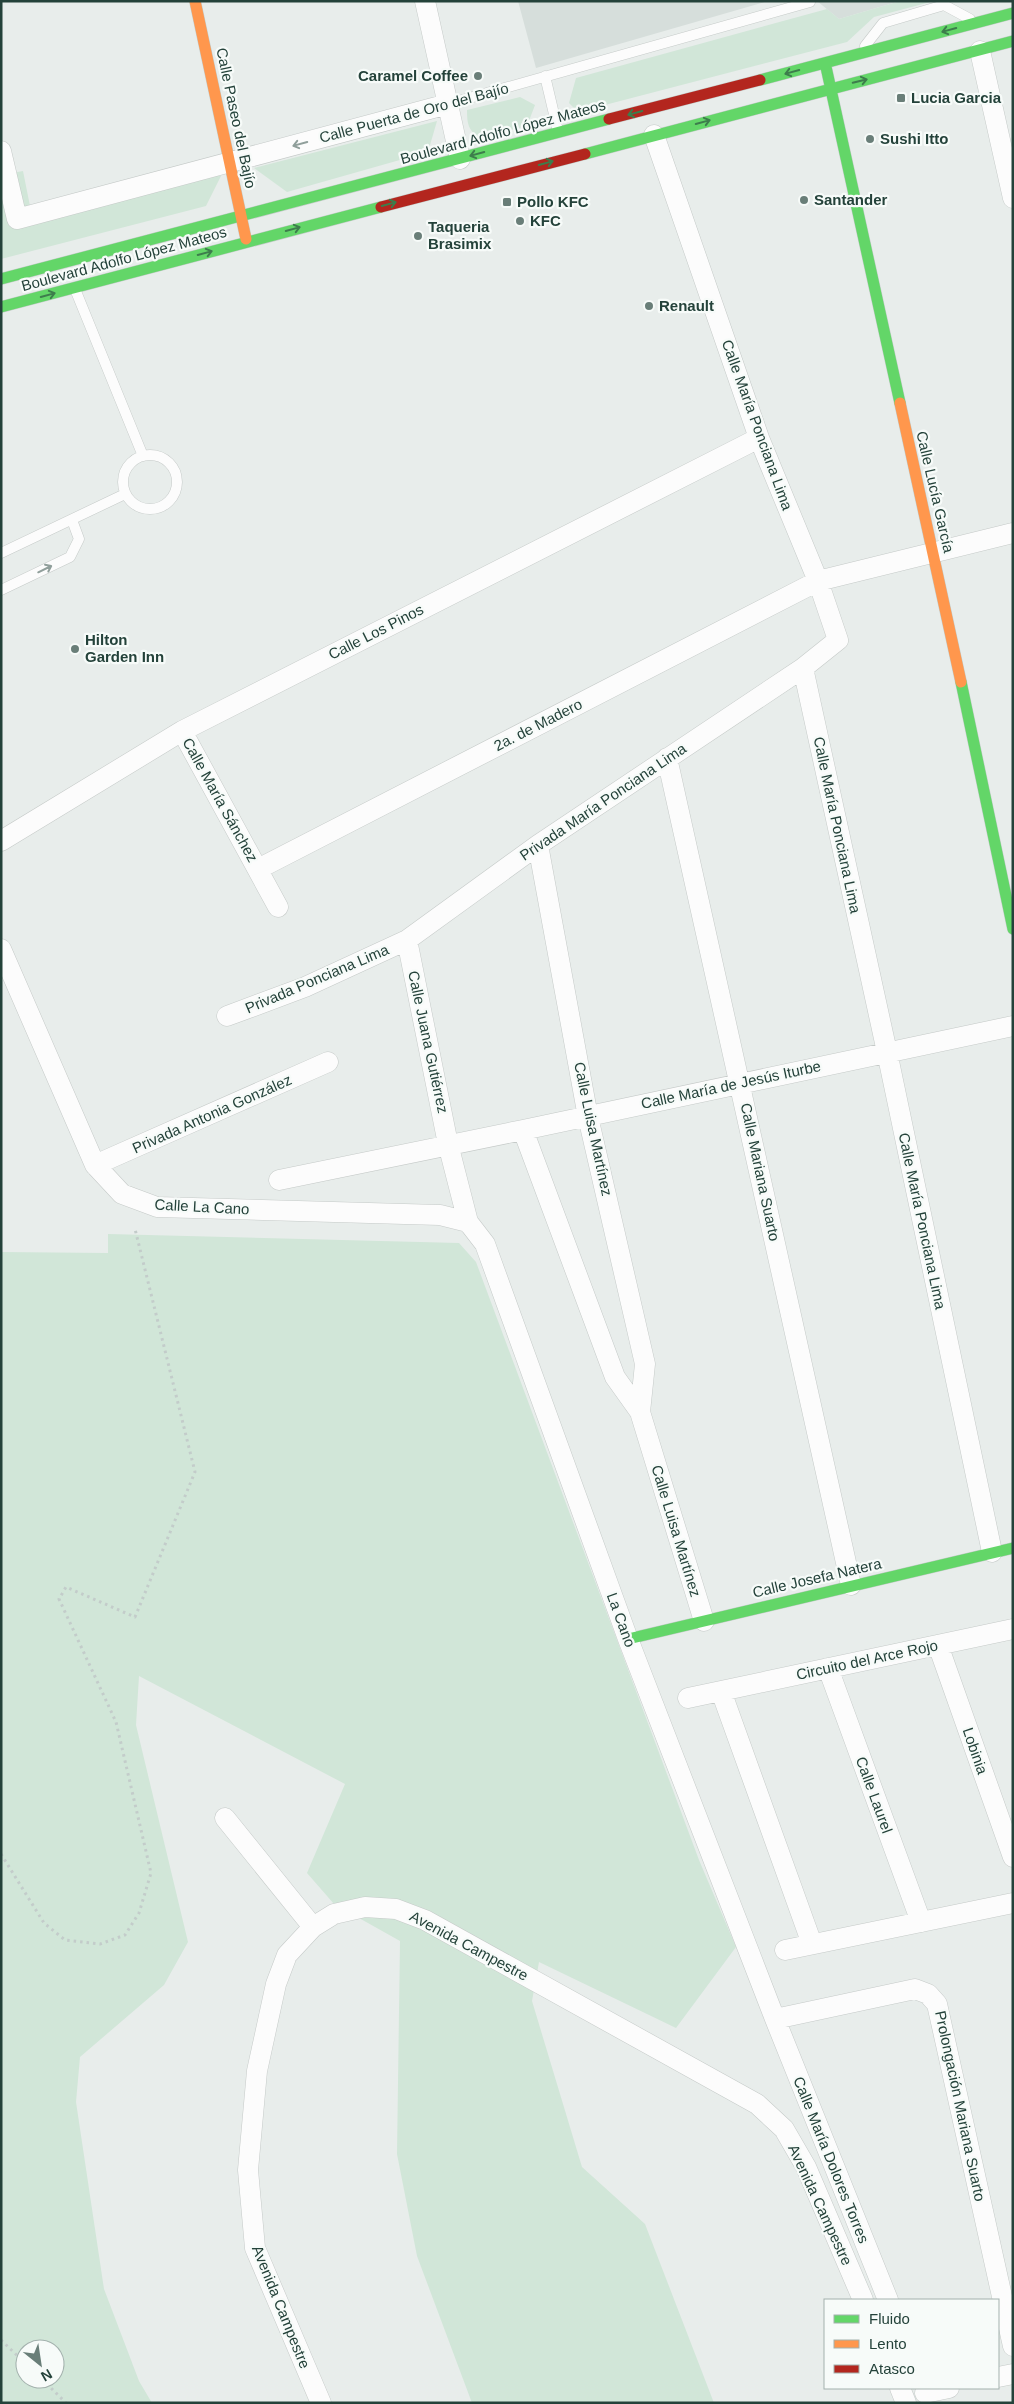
<svg xmlns="http://www.w3.org/2000/svg" width="1014" height="2404" viewBox="0 0 1014 2404" font-family="Arial,sans-serif">
	<style>
		.built { fill: #d6dedb }
		.green { fill: #d1e6d8; fill-rule: evenodd }
		.lines { fill: none; stroke-linecap: round; stroke-linejoin: round }
		.lane-casing { stroke: #c5cac8; stroke-width: 11 }
		.street-casing { stroke: #c5cac8; stroke-width: 21 }
		.fast-casing { stroke: #c3cbc8; stroke-width: 12 }
		.slow-casing { stroke: #c3cbc8; stroke-width: 12 }
		.jam-casing { stroke: #c3cbc8; stroke-width: 12 }
		.path { stroke: #c3ccca; stroke-width: 3; stroke-dasharray: 2.5 4; stroke-linecap: butt }
		.lane { stroke: #fcfcfc; stroke-width: 10 }
		.street { stroke: #fcfcfc; stroke-width: 20 }
		.fast { stroke: #63d668; stroke-width: 11 }
		.slow { stroke: #ff974d; stroke-width: 11 }
		.jam { stroke: #b3261e; stroke-width: 11 }
		.oneway { stroke: #3d7d4c }
		.oneway2 { stroke: #909f9b }
		.poi-dot { fill: #697e78; stroke: #f7fbf9; stroke-width: 2 }
		.labels { text-anchor: middle; stroke-width: 4.5; stroke-linejoin: round; paint-order: stroke }
		.poi-label { font-size: 15px; font-weight: bold; fill: #24423a; stroke: #f7fbf9; text-anchor: start }
		.street-label { font-size: 15px; fill: #24423a; stroke: #f7fbf9 }
	</style>
	<rect width="100%" height="100%" fill="#e8edeb"/>
	<path class="built" d="M518,1H768L536,68Z
		M817,1H900L839,19Z"/>
	<path class="green" d="M900,1H934L874,17L847,42L578,112L569,103L576,78L827,9L839,19Z
		M520,97L535,105L527,126L479,138C468,130 467,123 467,110Z
		M437,121L428,152L287,192L254,168Z
		M184,164L221,176L206,206L1,259V175L23,171L30,206Z
		M108,1234L459,1243L476,1262L699,1860L736,1947L676,2028L539,1962L532,2001L582,2167L645,2224L714,2403H472L417,2256L397,2154L400,1941L334,1904L307,1873L345,1784L139,1676L136,1725L188,1942L164,1985L80,2057L76,2102L104,2289L139,2381L152,2403H1V1252L108,1253ZM25,2349H55V2379H25Z"/>
	<g class="lines">
		<defs>
			<path id="lane" d="M865,46L883,23L944,5L970,19
				M545,76L558,131
				M448,104L810,2
				M75,289L143,456
				M123 482a27 27 0 1 1 54 0a27 27 0 1 1-54 0Z
				M1,553L125,494
				M1,590L70,557L79,539L72,520"/>
			<path id="street" d="M425,1L460,159
				M980,51L1013,198
				M1,151L17,219L448,104
				M803,668L887,1052L992,1552
				M182,731L278,907
				M667,758L851,1585
				M1,841L182,731L759,438
				M538,845L588,1117L645,1364L640,1412
				M258,869L818,581L1013,533
				M407,940L448,1144L468,1222L485,1244L628,1639L775,2019L888,2300
				M1,949L95,1165L122,1194L157,1207L440,1215L468,1222
				M227,1016L305,987L407,940L538,845L803,668L838,640L818,581L759,438L654,135
				M523,1130L615,1377L640,1412L704,1621
				M95,1165L328,1062
				M279,1180L523,1130L1013,1026
				M938,1645L1013,1857
				M828,1668L921,1922
				M721,1691L812,1944
				M688,1698L1013,1629
				M225,1818L313,1927
				M785,1950L1013,1903
				M775,2019L915,1989L928,1994L937,2004L1013,2346
				M998,2377L1013,2374
				M900,2388L906,2403
				M925,2393L949,2388
				M321,2403L255,2248L248,2170L257,2071L276,1984L287,1955L313,1927L334,1914L365,1907L396,1909L425,1920L757,2104L784,2129L806,2167L863,2300"/>
			<path id="fast" d="M826,67L900,403
				M760,80L1013,13
				M585,154L1013,41
				M1,279L609,119
				M1,307L381,207
				M961,682L1013,929
				M628,1639L1013,1548"/>
			<path id="slow" d="M195,1L246,239
				M900,403L961,682"/>
			<path id="jam" d="M609,119L760,80
				M381,207L585,154"/>
		</defs>
		<use href="#lane" class="lane-casing"/>
		<use href="#street" class="street-casing"/>
		<use href="#fast" class="fast-casing"/>
		<use href="#slow" class="slow-casing"/>
		<use href="#jam" class="jam-casing"/>
		<path class="path" d="M1,1854L44,1923L65,1940L100,1944L125,1935L139,1913L151,1873L116,1722L59,1599L66,1587L135,1617L195,1472L135,1229
			M1,2340L25,2363
			M42,2379L66,2403"/>
		<use href="#lane" class="lane"/>
		<use href="#street" class="street"/>
		<use href="#fast" class="fast"/>
		<use href="#slow" class="slow"/>
		<use href="#jam" class="jam"/>
	</g>
	<defs><path id="oneway-shaft" d="M-6 0H5M1.5-3L5.5 0L1.5 3" fill="none" stroke-width="1.6" stroke-linecap="round" stroke-linejoin="round" transform="scale(1.25)"/></defs>
	<g class="oneway">
		<use href="#oneway-shaft" transform="translate(949 30) rotate(165)"/>
		<use href="#oneway-shaft" transform="translate(792 72) rotate(165)"/>
		<use href="#oneway-shaft" transform="translate(860 81) rotate(-14)"/>
		<use href="#oneway-shaft" transform="translate(635 113) rotate(165)"/>
		<use href="#oneway-shaft" transform="translate(703 122) rotate(-15)"/>
		<use href="#oneway-shaft" transform="translate(477 154) rotate(165)"/>
		<use href="#oneway-shaft" transform="translate(546 163) rotate(-15)"/>
		<use href="#oneway-shaft" transform="translate(389 204) rotate(-15)"/>
		<use href="#oneway-shaft" transform="translate(293 229) rotate(-15)"/>
		<use href="#oneway-shaft" transform="translate(205 253) rotate(-15)"/>
		<use href="#oneway-shaft" transform="translate(48 295) rotate(-15)"/>
	</g>
	<g class="oneway2">
		<use href="#oneway-shaft" transform="translate(300 144) rotate(165)"/>
		<use href="#oneway-shaft" transform="translate(45 569) rotate(-26)"/>
	</g>
	<g class="poi-dot">
		<circle cx="478" cy="76" r="5"/>
		<rect x="896" y="93" width="10" height="10" rx="2.5"/>
		<circle cx="870" cy="139" r="5"/>
		<circle cx="804" cy="200" r="5"/>
		<rect x="502" y="197" width="10" height="10" rx="2.5"/>
		<circle cx="520" cy="221" r="5"/>
		<circle cx="418" cy="236" r="5"/>
		<circle cx="649" cy="306" r="5"/>
		<circle cx="75" cy="649" r="5"/>
	</g>
	<g class="labels">
		<g class="poi-label">
			<text x="468" y="81" text-anchor="end">Caramel Coffee</text>
			<text x="911" y="103">Lucia Garcia</text>
			<text x="880" y="144">Sushi Itto</text>
			<text x="814" y="205">Santander</text>
			<text x="517" y="207">Pollo KFC</text>
			<text x="530" y="226">KFC</text>
			<text x="428" y="232">Taqueria<tspan x="428" dy="17">Brasimix</tspan></text>
			<text x="659" y="311">Renault</text>
			<text x="85" y="645">Hilton<tspan x="85" dy="17">Garden Inn</tspan></text>
		</g>
		<g class="street-label">
			<text transform="translate(414 113) rotate(-15)" y="5">Calle Puerta de Oro del Bajío</text>
			<text transform="translate(236 118) rotate(78)" y="5">Calle Paseo del Bajío</text>
			<text transform="translate(503 132) rotate(-15)" y="5">Boulevard Adolfo López Mateos</text>
			<text transform="translate(124 259) rotate(-15)" y="5">Boulevard Adolfo López Mateos</text>
			<text transform="translate(757 425) rotate(70)" y="5">Calle María Ponciana Lima</text>
			<text transform="translate(935 492) rotate(77)" y="5">Calle Lucía García</text>
			<text transform="translate(376 632) rotate(-27)" y="5">Calle Los Pinos</text>
			<text transform="translate(538 725) rotate(-27)" y="5">2a. de Madero</text>
			<text transform="translate(220 800) rotate(61)" y="5">Calle María Sánchez</text>
			<text transform="translate(603 802) rotate(-34)" y="5">Privada María Ponciana Lima</text>
			<text transform="translate(837 825) rotate(78)" y="5">Calle María Ponciana Lima</text>
			<text transform="translate(317 979) rotate(-23)" y="5">Privada Ponciana Lima</text>
			<text transform="translate(428 1042) rotate(78)" y="5">Calle Juana Gutiérrez</text>
			<text transform="translate(731 1085) rotate(-12)" y="5">Calle María de Jesús Iturbe</text>
			<text transform="translate(212 1114) rotate(-24)" y="5">Privada Antonia González</text>
			<text transform="translate(593 1129) rotate(78)" y="5">Calle Luisa Martínez</text>
			<text transform="translate(760 1172) rotate(78)" y="5">Calle Mariana Suarto</text>
			<text transform="translate(202 1207) rotate(3)" y="5">Calle La Cano</text>
			<text transform="translate(922 1221) rotate(78)" y="5">Calle María Ponciana Lima</text>
			<text transform="translate(676 1531) rotate(73)" y="5">Calle Luisa Martínez</text>
			<text transform="translate(817 1578) rotate(-13)" y="5">Calle Josefa Natera</text>
			<text transform="translate(621 1620) rotate(70)" y="5">La Cano</text>
			<text transform="translate(867 1660) rotate(-12)" y="5">Circuito del Arce Rojo</text>
			<text transform="translate(975 1751) rotate(71)" y="5">Lobinia</text>
			<text transform="translate(874 1795) rotate(70)" y="5">Calle Laurel</text>
			<text transform="translate(469 1946) rotate(28)" y="5">Avenida Campestre</text>
			<text transform="translate(960 2106) rotate(78)" y="5">Prolongación Mariana Suarto</text>
			<text transform="translate(831 2160) rotate(68)" y="5">Calle María Dolores Torres</text>
			<text transform="translate(820 2205) rotate(65)" y="5">Avenida Campestre</text>
			<text transform="translate(281 2307) rotate(68)" y="5">Avenida Campestre</text>
		</g>
	</g>
	<rect width="1014" height="2404" fill="none" stroke="#24423a" stroke-width="5"/>
	<rect x="824" y="2299" width="175" height="90" fill="#f7fbf9" stroke="#a3b1ad"/>
	<rect x="834" y="2315" width="25" height="8" fill="#63d668" stroke="#a3b1ad"/>
	<text x="869" y="2324" font-size="15" fill="#24423a">Fluido</text>
	<rect x="834" y="2340" width="25" height="8" fill="#ff974d" stroke="#a3b1ad"/>
	<text x="869" y="2349" font-size="15" fill="#24423a">Lento</text>
	<rect x="834" y="2365" width="25" height="8" fill="#b3261e" stroke="#a3b1ad"/>
	<text x="869" y="2374" font-size="15" fill="#24423a">Atasco</text>
	<g transform="translate(40 2364) rotate(150)"><circle r="24" fill="#f7fbf9" stroke="#a3b1ad"/>
	<path d="M0-4L9 19L0 12L-9 19Z" fill="#697e78"/>
	<text y="-8" font-size="14" font-weight="bold" text-anchor="middle" fill="#24423a">N</text>
	</g>
</svg>
